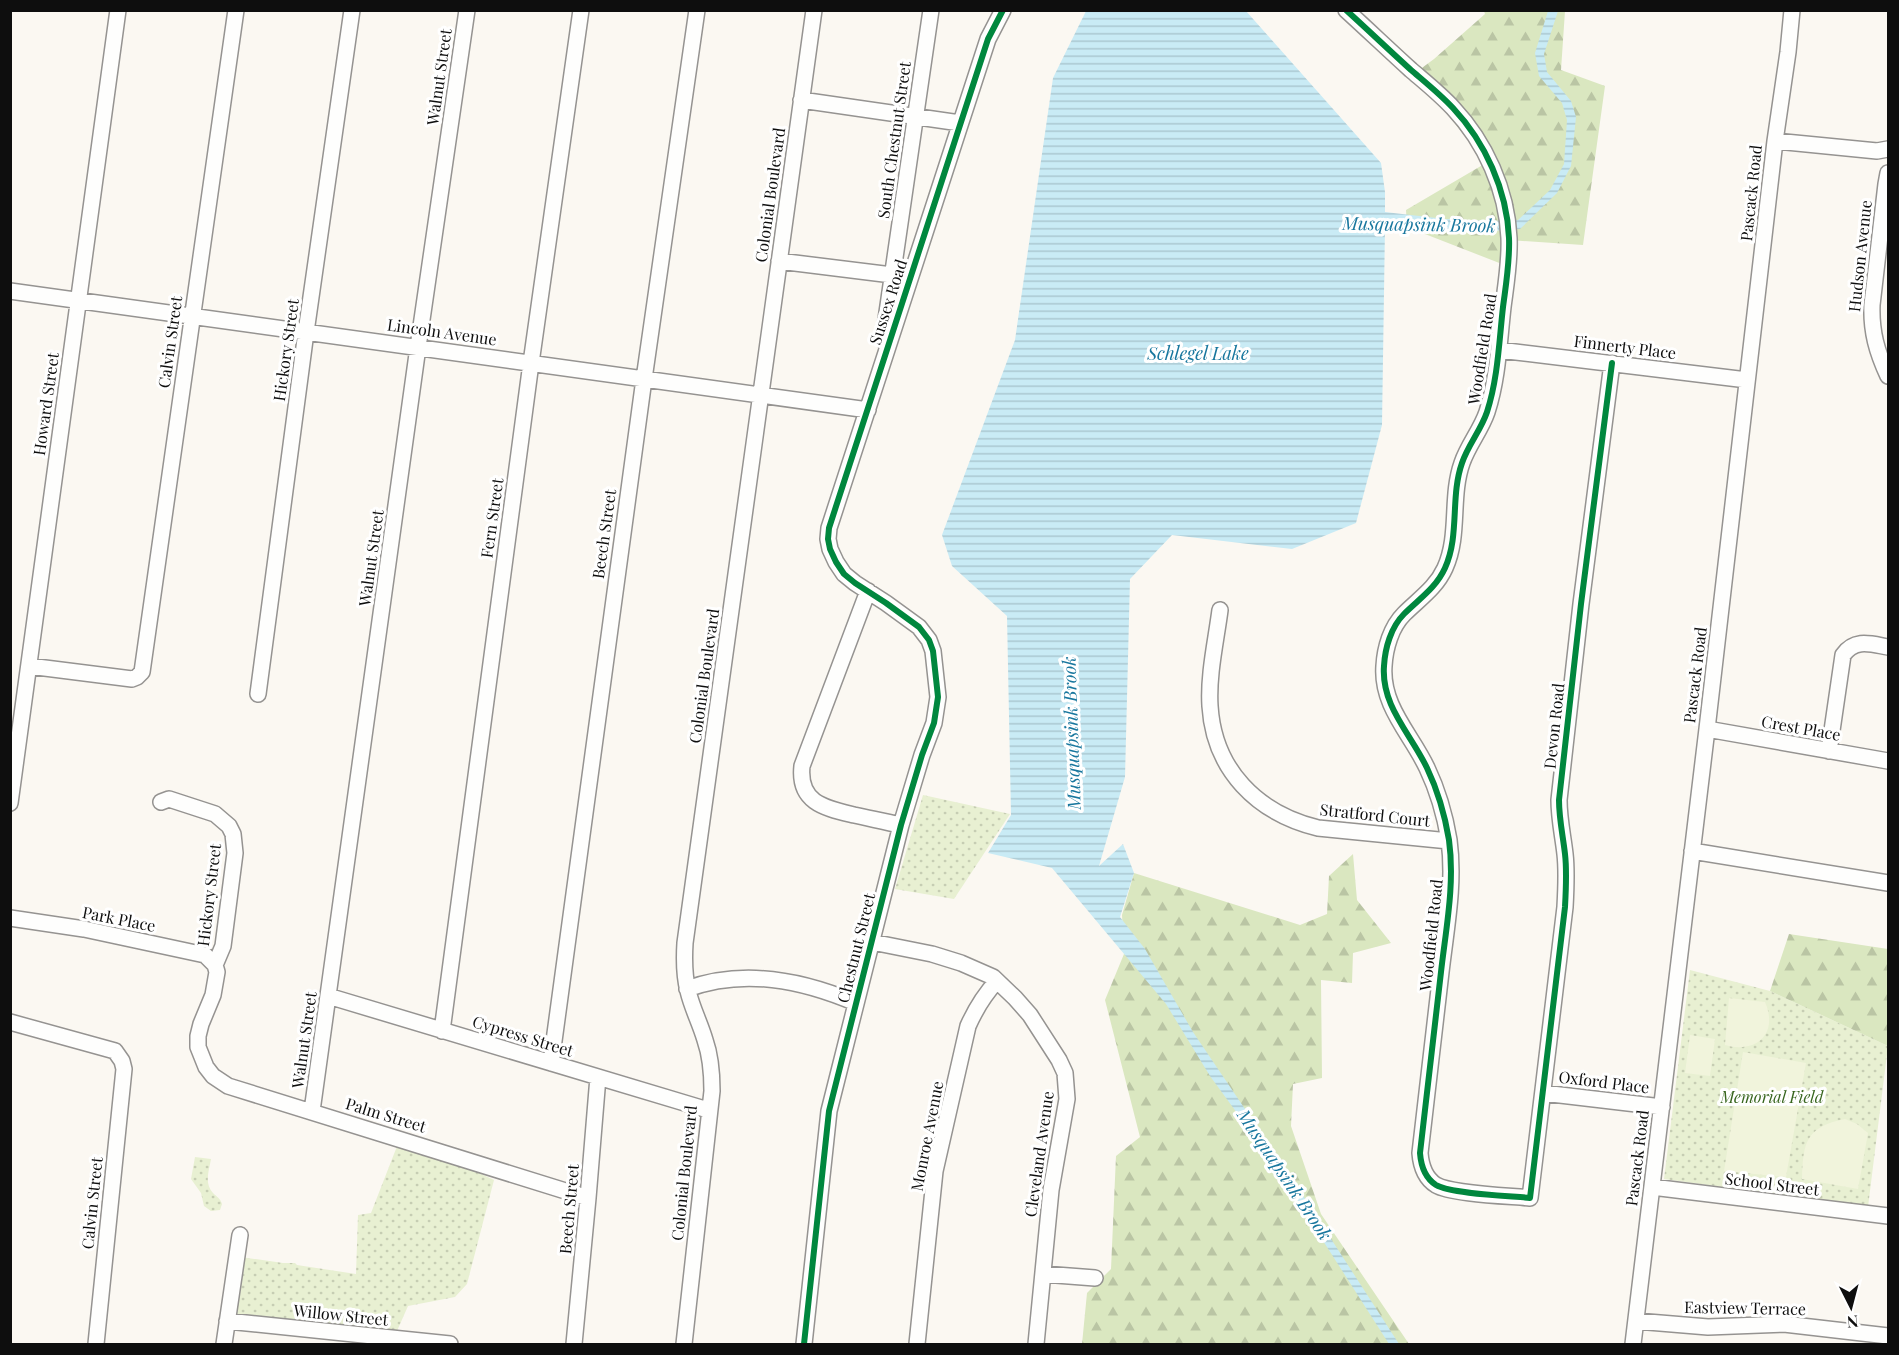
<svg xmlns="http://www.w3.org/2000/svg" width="1899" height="1355" viewBox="0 0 1899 1355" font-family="'Playfair Display',serif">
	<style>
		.grass { fill: url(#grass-dots) }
		.forest { fill: url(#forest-firs) }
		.pitch { fill: #f1f4dc }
		.water { fill: url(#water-rules) }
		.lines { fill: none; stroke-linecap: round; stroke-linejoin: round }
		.minor-casing { stroke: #959391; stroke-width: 18 }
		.minor { stroke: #fefefd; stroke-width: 15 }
		.cycleway-casing { stroke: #fff; stroke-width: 10 }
		.cycleway { stroke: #00873e; stroke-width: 6 }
		.labels { text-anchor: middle; stroke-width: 6; stroke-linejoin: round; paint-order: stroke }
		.street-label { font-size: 16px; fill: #0e0e0e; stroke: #fff }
		.park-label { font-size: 16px; font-style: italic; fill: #37651e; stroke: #fff }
		.water-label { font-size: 18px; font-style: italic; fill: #18779e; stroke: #fff }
	</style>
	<defs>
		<pattern id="grass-dots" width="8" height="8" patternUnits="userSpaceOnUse" patternTransform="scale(1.5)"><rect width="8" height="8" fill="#e8f0d2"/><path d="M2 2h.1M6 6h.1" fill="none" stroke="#c6cdb3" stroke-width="1.8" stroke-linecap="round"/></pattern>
		<pattern id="forest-firs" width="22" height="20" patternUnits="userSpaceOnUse" patternTransform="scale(1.5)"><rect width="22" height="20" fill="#dae7c0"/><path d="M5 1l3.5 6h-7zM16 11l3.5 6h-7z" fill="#bac5a4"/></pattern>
		<pattern id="water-rules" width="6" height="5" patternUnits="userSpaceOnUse" patternTransform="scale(1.5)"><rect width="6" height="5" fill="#c9ebf5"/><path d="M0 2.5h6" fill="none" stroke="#abc8d1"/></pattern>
	</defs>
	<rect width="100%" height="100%" fill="#fbf8f2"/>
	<path class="grass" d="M923,795L1010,814L954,899L895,889Z
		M1690,970L1770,991L1888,1046L1868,1207L1664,1179Z
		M401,1136L494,1180L467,1284L455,1297L408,1306L397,1331L292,1326L231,1319L234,1256L283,1263H295L297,1265L356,1274L358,1215L371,1213Z
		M195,1157L211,1159C209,1171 204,1183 213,1193C217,1197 220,1198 222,1204L220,1210L211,1211L204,1206L201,1193L191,1179Z"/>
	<path class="forest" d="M1484,11H1565L1561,70L1605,86L1583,245L1509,240L1507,266L1407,227L1406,210L1486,163L1415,73L1434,59L1485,14Z
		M1353,854L1357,900L1391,943L1353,953L1352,983L1321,980L1322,1078L1293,1084L1291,1126L1321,1214L1409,1344H1082L1087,1293L1111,1269L1116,1156L1140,1137L1105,1000L1124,954L1122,915L1134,873L1300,925L1327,914L1329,876Z
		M1789,934L1888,949V1046L1770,991Z"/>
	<path class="pitch" d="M1729,998L1765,1002C1779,1034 1756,1054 1725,1045Z
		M1690,1035L1715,1039L1710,1076L1685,1073Z
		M1743,1052L1806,1063L1786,1177L1724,1171Z
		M1845,1119L1857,1124L1868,1133L1858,1189L1802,1179C1803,1142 1806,1127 1845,1119Z"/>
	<path class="water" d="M1086,11H1246L1381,163L1385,192V212L1445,219L1491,221L1518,220L1550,190L1564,164L1567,120L1562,103L1539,76L1535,53L1548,11H1558L1544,54L1547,72L1571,101L1576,117L1571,166L1557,193L1520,229L1474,232L1385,227L1382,425L1356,523L1292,549L1172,535L1130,579L1125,777L1099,866L1123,844L1134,873L1120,917L1145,949L1193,1032L1291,1177L1399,1344H1389L1272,1161L1210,1076L1166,1004L1052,868L988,853L1011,815L1007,616L952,566L942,535L1015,340L1053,78Z"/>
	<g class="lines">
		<defs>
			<path id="minor" d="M1346,10C1368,30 1389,50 1411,70C1425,82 1440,94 1453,108C1485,142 1507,190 1509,238C1510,261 1506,284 1503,307C1499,342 1498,378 1487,412C1481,430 1468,445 1462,463C1450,497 1460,535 1445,568C1436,588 1419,599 1404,614C1391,627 1385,648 1384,666C1381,706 1411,734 1427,768C1438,791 1445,816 1449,840C1455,884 1446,928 1441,972C1434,1032 1427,1092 1420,1153C1421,1166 1425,1178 1436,1185C1451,1194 1511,1196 1530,1198L1565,907C1566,889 1567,871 1565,854C1563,836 1559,819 1559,800L1581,604L1612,363
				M801,100L960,123
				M1775,141L1877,151L1888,149
				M1888,173L1886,184L1872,305C1871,332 1877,352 1888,376
				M779,261L892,275
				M10,291L868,410
				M883,340L931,10
				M1499,350L1747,380
				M868,591L802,766C798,803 825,808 854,815C869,818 885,822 901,825
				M1220,610C1216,641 1208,675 1210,706C1214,770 1257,813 1318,828L1449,841
				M29,666L132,679L137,677L142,672L236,10
				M258,694L306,332L352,10
				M1707,729L1888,761
				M1829,751L1843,655C1855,638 1871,644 1888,647
				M161,802L169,799L215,814L229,826L233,834L235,853L223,946L215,965L217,972L213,995L201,1024L198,1036V1047L206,1067L213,1076L228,1086L588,1198
				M10,803L118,10
				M1692,851L1888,883
				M10,918L84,929L205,955L215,965
				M872,942L932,954L961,963L993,977L1015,998L1030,1015L1059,1060L1065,1073L1067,1099L1051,1190L1036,1344
				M687,989C744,968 802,980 856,1003
				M328,996L708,1110
				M10,1022L115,1051L122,1061L124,1069L96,1344
				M442,1031L531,363L581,10
				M551,1063L644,379L697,10
				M1543,1093L1662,1107
				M312,1111L418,347L467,10
				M1652,1187L1888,1216
				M1043,1274L1095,1278
				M227,1321L450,1344
				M1636,1321L1708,1327L1784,1324L1888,1336
				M224,1344L240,1235
				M574,1344L588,1198L598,1077
				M684,1344L712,1091C712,1074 711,1057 705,1040C700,1023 692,1008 688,991C684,975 684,959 685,943L814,10
				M804,1344L829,1111L901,825L922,755L934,723L938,697L933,651L929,640L919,627L886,603L855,583L844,574L836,562L830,549L828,539L829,528L988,39L1003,10
				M917,1344L935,1171L968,1026C976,1008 984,995 997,981
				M1633,1344L1707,729L1775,141L1788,52L1792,10"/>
		</defs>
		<use href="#minor" class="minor-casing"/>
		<use href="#minor" class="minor"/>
		<defs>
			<path id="cycleway" d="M1346,10C1368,30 1389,50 1411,70C1425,82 1440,94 1453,108C1485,142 1507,190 1509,238C1510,261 1506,284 1503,307C1499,342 1498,378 1487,412C1481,430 1468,445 1462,463C1450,497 1460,535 1445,568C1436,588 1419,599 1404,614C1391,627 1385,648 1384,666C1381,706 1411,734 1427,768C1438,791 1445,816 1449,840C1455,884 1446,928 1441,972C1434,1032 1427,1092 1420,1153C1421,1166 1425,1178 1436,1185C1451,1194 1511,1196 1530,1198L1565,907C1566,889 1567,871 1565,854C1563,836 1559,819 1559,800L1581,604L1612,363
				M804,1344L829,1111L901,825L922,755L934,723L938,697L933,651L929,640L919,627L886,603L855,583L844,574L836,562L830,549L828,539L829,528L988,39L1003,10"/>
		</defs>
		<use href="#cycleway" class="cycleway-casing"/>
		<use href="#cycleway" class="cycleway"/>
	</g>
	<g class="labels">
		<g class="street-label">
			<text transform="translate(439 77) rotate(-82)" y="6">Walnut Street</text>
			<text transform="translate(894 140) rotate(-82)" y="6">South Chestnut Street</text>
			<text transform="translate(1751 193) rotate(-84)" y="6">Pascack Road</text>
			<text transform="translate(770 195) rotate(-82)" y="6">Colonial Boulevard</text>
			<text transform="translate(1860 256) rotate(-84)" y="6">Hudson Avenue</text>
			<text transform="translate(888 302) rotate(-72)" y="6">Sussex Road</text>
			<text transform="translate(442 332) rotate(8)" y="6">Lincoln Avenue</text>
			<text transform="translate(170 342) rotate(-82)" y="6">Calvin Street</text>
			<text transform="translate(1625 347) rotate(7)" y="6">Finnerty Place</text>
			<text transform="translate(1482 349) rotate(-81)" y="6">Woodfield Road</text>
			<text transform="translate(286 350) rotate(-82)" y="6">Hickory Street</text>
			<text transform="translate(46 404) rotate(-82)" y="6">Howard Street</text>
			<text transform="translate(492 518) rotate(-82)" y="6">Fern Street</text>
			<text transform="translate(604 534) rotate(-82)" y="6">Beech Street</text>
			<text transform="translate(371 558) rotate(-82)" y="6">Walnut Street</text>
			<text transform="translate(1695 675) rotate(-83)" y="6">Pascack Road</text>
			<text transform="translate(704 676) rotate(-82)" y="6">Colonial Boulevard</text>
			<text transform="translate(1554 726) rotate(-84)" y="6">Devon Road</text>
			<text transform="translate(1801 728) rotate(10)" y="6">Crest Place</text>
			<text transform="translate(1375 815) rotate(6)" y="6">Stratford Court</text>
			<text transform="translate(209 895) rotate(-83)" y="6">Hickory Street</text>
			<text transform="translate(119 919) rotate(11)" y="6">Park Place</text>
			<text transform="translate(1431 935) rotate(-84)" y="6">Woodfield Road</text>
			<text transform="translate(856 948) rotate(-76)" y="6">Chestnut Street</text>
			<text transform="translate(523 1036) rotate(17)" y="6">Cypress Street</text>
			<text transform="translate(304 1040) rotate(-82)" y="6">Walnut Street</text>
			<text transform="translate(1604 1082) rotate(7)" y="6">Oxford Place</text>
			<text transform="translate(386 1115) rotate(17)" y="6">Palm Street</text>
			<text transform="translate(927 1136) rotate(-79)" y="6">Monroe Avenue</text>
			<text transform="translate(1039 1154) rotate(-82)" y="6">Cleveland Avenue</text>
			<text transform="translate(1637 1158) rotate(-83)" y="6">Pascack Road</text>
			<text transform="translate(684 1173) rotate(-84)" y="6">Colonial Boulevard</text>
			<text transform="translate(1772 1184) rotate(7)" y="6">School Street</text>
			<text transform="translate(92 1203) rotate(-84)" y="6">Calvin Street</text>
			<text transform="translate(569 1209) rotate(-85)" y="6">Beech Street</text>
			<text transform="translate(1745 1308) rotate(1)" y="6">Eastview Terrace</text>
			<text transform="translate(341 1315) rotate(6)" y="6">Willow Street</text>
		</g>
		<g class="park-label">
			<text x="1772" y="1103">Memorial Field</text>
		</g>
		<g class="water-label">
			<text transform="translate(1419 225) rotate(1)" y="6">Musquapsink Brook</text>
			<text x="1198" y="360">Schlegel Lake</text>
			<text transform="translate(1072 733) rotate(-92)" y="6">Musquapsink Brook</text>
			<text transform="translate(1284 1175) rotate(56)" y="6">Musquapsink Brook</text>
		</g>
	</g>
	<rect width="1899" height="1355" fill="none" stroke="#0e0e0e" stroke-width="24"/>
	<g transform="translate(1851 1307) rotate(174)" stroke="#ffffff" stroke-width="4.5" paint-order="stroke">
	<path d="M0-4.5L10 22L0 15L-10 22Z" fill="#0e0e0e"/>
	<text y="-9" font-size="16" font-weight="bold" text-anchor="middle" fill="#0e0e0e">N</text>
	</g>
</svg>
